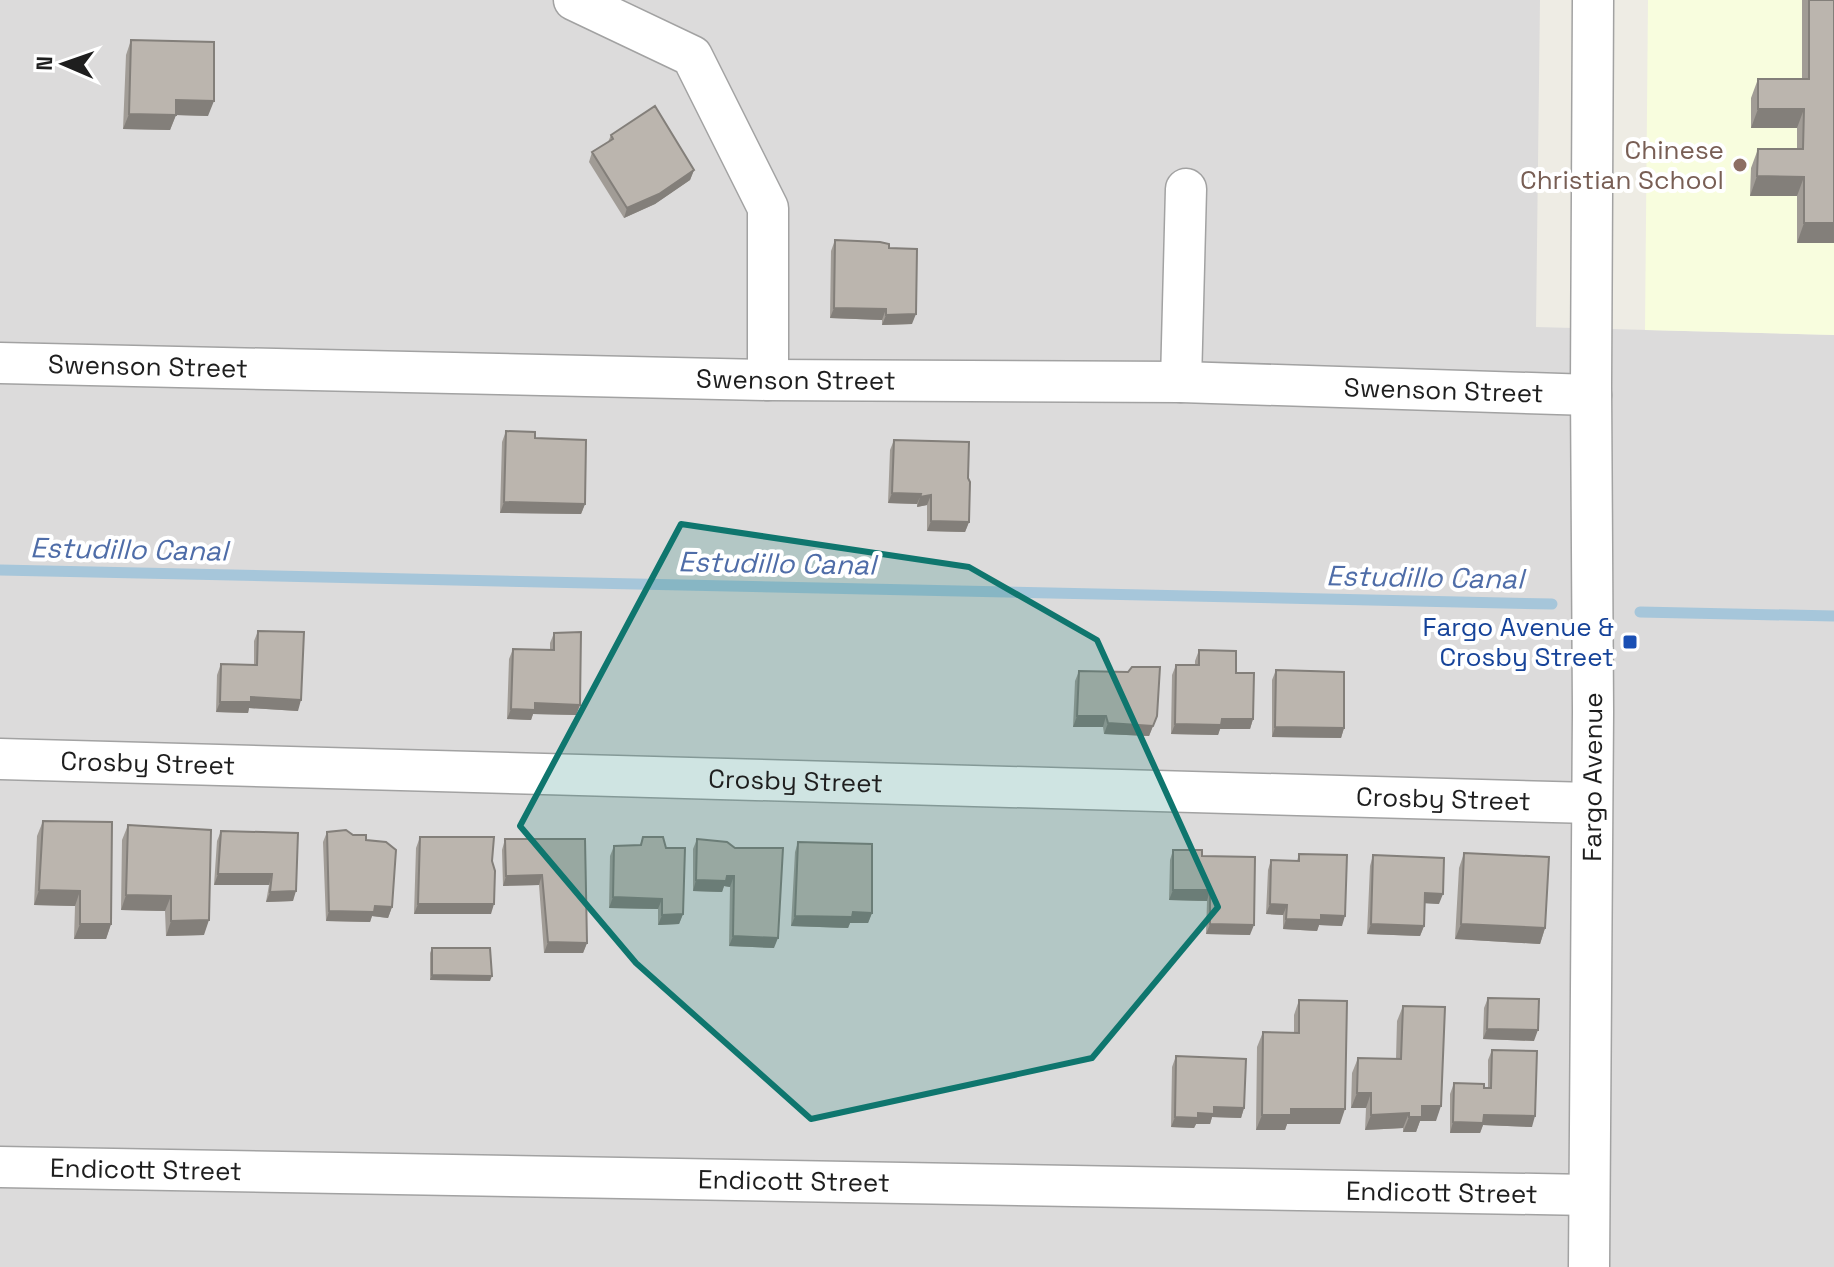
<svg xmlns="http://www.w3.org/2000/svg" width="1834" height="1267" viewBox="0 0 1834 1267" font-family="'Space Grotesk',sans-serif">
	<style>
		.residential { fill: #dcdbdb }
		.education { fill: #f8fdde }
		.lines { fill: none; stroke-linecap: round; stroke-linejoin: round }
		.stream { stroke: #a6c6da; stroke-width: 11 }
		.minor-casing { stroke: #a2a2a2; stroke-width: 43 }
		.minor { stroke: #fff; stroke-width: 40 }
		.wall { fill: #a19c96 }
		.shaded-wall { fill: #837f7a }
		.building { fill: #bbb5ae; stroke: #837f7a; stroke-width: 2 }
		.marked { fill: #0f766e; fill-opacity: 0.2; stroke: #0f766e; stroke-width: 6; stroke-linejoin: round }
		.education-dot { fill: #8d6e63; stroke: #fff; stroke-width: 3 }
		.transit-dot { fill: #1a4fb4; stroke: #fff; stroke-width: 3 }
		.labels { text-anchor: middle; stroke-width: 8; stroke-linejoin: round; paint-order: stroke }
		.education-label { font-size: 26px; fill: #785e54; stroke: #fff; text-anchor: end }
		.street-label { font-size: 26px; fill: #1e1e1e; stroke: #fff }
		.transit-label { font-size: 26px; fill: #164399; stroke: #fff; text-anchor: end }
		.water-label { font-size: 28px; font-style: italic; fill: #4f6da8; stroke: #fff }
	</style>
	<rect width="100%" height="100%" fill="#eeece4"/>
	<path class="residential" d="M0,0H1540L1536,327L1834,335V1267H0Z"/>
	<path class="education" d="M1648,0H1834V335L1645,330Z"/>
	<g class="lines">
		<path class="stream" d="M0,570L1552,604
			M1640,612L1834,616"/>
		<defs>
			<g id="minor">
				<path d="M574,0L692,56L768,208V380"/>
				<path id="s1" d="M0,363L768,380L1181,382L1591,395"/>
				<path d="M1181,382L1186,189"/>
				<path id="s2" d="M0,759L1591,803"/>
				<path id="s3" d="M0,1167L1589,1195"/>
				<path id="s4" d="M1589,1267L1593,712L1591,386L1593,0"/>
			</g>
		</defs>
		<use href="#minor" class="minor-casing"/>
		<use href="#minor" class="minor"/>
	</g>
	<path class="wall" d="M1802,0H1834V243H1797V196H1750L1751,168L1758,149H1797V128H1751V98L1758,79H1802Z
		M131,40L208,116L176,115L170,130L123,129L126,55Z
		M611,135L694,170L690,180L655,204L624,218L589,162L592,152L608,142Z
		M835,240L889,248L912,324L882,325V320L830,318L831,251Z
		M506,431L535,438L585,504L581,514L500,513L502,442Z
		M894,440L968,478L969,522L965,532L927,531V505L917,507V504L888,503L890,450Z
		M258,631L298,711L249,708L248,713L216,712L217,675L221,664L254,665V641Z
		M554,633L580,705L576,715L533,714L531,720L507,719L509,659L513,649L550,650V643Z
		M1199,650L1236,673L1253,719L1250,729H1220L1218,735L1171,734L1172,675L1176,665H1195V661Z
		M1276,670L1344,728L1341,738L1272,737V680Z
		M1079,671L1157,716L1149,736L1104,734L1103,727H1073L1075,681Z
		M43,821L111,924L106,939H74L75,906L34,905L37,836Z
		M128,825L204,935L166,936L165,911L121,910L122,840Z
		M221,831L298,833L293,901L266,902L269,885H214L217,841Z
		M327,832L366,840L392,907L388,918L372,916L370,922L326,921L323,842Z
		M420,837L492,861L491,914H414L416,848Z
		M643,837L683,914L679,924L658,925V909L609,908L610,856L614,846L640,845Z
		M505,839H585L587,943L583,953H544L539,885L503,886L502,850Z
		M697,839L727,842L774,948L729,946L730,887L724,886L722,892L693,891V849Z
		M798,842L872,913L868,923H850L848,928L791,926L795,852Z
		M1173,850L1202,856L1250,935L1206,934L1207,901L1169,900L1170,860Z
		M1464,853L1545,928L1540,944L1455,939L1459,868Z
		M1299,854L1342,926L1319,925L1317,931L1283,929V915L1266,914L1268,870L1271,860L1297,861Z
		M1373,855L1439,904L1425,903L1424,926L1420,936L1367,934L1370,866Z
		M432,948L490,981L430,980V953Z
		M1488,998L1534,1041L1483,1039L1484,1008Z
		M1299,1000L1340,1124H1287L1285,1130H1256L1257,1047L1263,1032L1294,1033V1015Z
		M1403,1006L1436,1121H1420L1416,1132H1403V1128L1365,1130L1366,1108H1351L1352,1073L1358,1058L1396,1059L1397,1021Z
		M1492,1050L1532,1127L1483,1125L1480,1133H1450V1094L1454,1083L1488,1088V1060Z
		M1176,1056L1244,1108L1241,1118L1212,1117L1210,1124H1196L1194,1128L1171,1127L1172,1067Z"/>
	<path class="shaded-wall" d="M176,100L214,101L208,116L176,115L170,130L123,129L129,114Z
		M1758,109H1804L1797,128H1751Z
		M694,170L690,180L655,204L624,218L627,208Z
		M1757,176L1804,177L1797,196H1750Z
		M1804,223H1834V243H1797Z
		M834,308L886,309L882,320L830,318Z
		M916,314L912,324L882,325L886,315Z
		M892,493L921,494L917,504L888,503Z
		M931,495L927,505L917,507L920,497Z
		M504,502L585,504L581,514L500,513Z
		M931,521L969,522L965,532L927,531Z
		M251,697L301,700L298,711L249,708L248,713L216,712L220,702Z
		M535,703L580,705L576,715L533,714L531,720L507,719L511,709Z
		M1077,716H1106L1103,727H1073Z
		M1222,719H1253L1250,729H1220L1218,735L1171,734L1175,724Z
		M1108,723L1153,726L1149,736L1104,734Z
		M1275,727L1344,728L1341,738L1272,737Z
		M218,874H272L269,885H214Z
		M542,875L539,885L503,886L506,876Z
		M727,876H734L730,887L724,886L722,892L693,891L696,880Z
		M39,890L80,891L75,906L34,905Z
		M1173,890H1210L1207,901L1169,900Z
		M296,891L293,901L266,902L270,892Z
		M1425,893L1443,894L1439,904L1421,903Z
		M126,895L171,896L165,911L121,910Z
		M613,897L662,899L658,909L609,908Z
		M418,904H494L491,914H414Z
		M1270,904L1287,905L1283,915L1266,914Z
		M375,906L392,907L388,918L372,916L370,922L326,921L329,911Z
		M853,912L872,913L868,923H850L848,928L791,926L795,916Z
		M683,914L679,924L658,925L662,915Z
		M1321,915L1345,916L1342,926L1319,925L1317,931L1283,929L1286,919Z
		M209,920L204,935L166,936L171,921Z
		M80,924H111L106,939H74Z
		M1210,924L1254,925L1250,935L1206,934Z
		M1371,924L1424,926L1420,936L1367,934Z
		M1461,924L1545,928L1540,944L1455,939Z
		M733,936L778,938L774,948L729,946Z
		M548,942L587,943L583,953H544Z
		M432,975L492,976L490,981L430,980Z
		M1487,1029L1538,1030L1534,1041L1483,1039Z
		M1357,1093H1371L1366,1108H1351Z
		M1422,1106H1441L1436,1121H1420L1416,1132H1403L1409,1117Z
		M1214,1107L1244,1108L1241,1118L1212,1117L1210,1124H1196L1194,1128L1171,1127L1175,1117Z
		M1291,1109H1345L1340,1124H1287L1285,1130H1256L1262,1115Z
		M1409,1113L1403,1128L1365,1130L1371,1115Z
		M1484,1115L1535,1116L1532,1127L1483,1125L1480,1133H1450L1453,1122Z"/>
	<path class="building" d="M1809,0H1834V223H1804V177L1757,176L1758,149H1803L1804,109H1758V79H1809Z
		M131,40L214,42V101L176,100V115L129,114Z
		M655,106L694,170L659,194L627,208L592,152L613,139L611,135Z
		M835,240L880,242L889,244V248L917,249L916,314L886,315V309L834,308Z
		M506,431L535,432V438L586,440L585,504L504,502Z
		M894,440L969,442L968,478L970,482L969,522L931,521V495L920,497L921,494L892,493Z
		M258,631L304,632L301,700L251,697V702H220L221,664L257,665Z
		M581,632L580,705L535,703V710L511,709L513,649L554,650V633Z
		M1199,650L1236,651V673H1254L1253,719H1222L1221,725L1175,724L1176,665H1199Z
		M1132,667H1160L1157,716L1153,726L1108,723L1106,716H1077L1079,671L1128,672Z
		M1276,670L1344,672V728L1275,727Z
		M43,821L112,822L111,924H80V891L39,890Z
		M128,825L211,830L209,920L171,921V896L126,895Z
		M346,830L353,835H366V840L386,842L396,850L392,907L375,906L374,912L329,911L327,832Z
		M221,831L298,833L296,891L270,892L272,874H218Z
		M420,837H494L492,861L495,871L494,904H418Z
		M643,837H663L666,848H685L683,914L662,915V899L613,897L614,846L641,845Z
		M505,839H585L587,943L548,942L542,875L506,876Z
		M697,839L727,842L735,848H783L778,938L733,936L734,876H727L726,881L696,880Z
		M798,842L872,844V913L853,912L852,917L795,916Z
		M1173,850H1202V856L1255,857L1254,925L1210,924V890H1173Z
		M1464,853L1549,857L1545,928L1461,924Z
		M1299,854L1347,855L1345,916L1321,915V920L1286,919L1287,905L1270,904L1271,860L1299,861Z
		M1373,855L1444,858L1443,894L1425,893L1424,926L1371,924Z
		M432,948H490L492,976L432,975Z
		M1488,998L1539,999L1538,1030L1487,1029Z
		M1299,1000L1347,1001L1345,1109H1291V1115H1262L1263,1032L1299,1033Z
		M1403,1006L1445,1007L1441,1106H1422V1117H1409V1113L1371,1115V1093H1357L1358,1058L1401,1059Z
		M1492,1050L1537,1051L1535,1116L1484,1115L1483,1123L1453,1122L1454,1083L1484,1084V1088H1491Z
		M1176,1056L1246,1059L1244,1108L1214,1107V1114L1198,1113V1118L1175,1117Z"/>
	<path class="marked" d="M681,524L969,567L1097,640L1218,907L1092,1058L811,1119L636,963L520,826Z"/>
	<circle class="education-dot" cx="1740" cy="165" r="8"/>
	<rect class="transit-dot" x="1622" y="634" width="16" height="16" rx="4"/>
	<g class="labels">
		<g class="education-label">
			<text x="1724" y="159">Chinese<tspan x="1724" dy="30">Christian School</tspan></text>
		</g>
		<g class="street-label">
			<text dy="9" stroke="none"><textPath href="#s1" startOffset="148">Swenson Street</textPath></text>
			<text dy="9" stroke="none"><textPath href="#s1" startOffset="796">Swenson Street</textPath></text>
			<text dy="9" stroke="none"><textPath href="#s1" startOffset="1444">Swenson Street</textPath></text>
			<text dy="9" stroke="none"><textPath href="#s2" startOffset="148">Crosby Street</textPath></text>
			<text dy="9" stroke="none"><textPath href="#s4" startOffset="490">Fargo Avenue</textPath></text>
			<text dy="9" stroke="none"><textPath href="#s2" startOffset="796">Crosby Street</textPath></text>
			<text dy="9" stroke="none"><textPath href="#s2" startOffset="1444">Crosby Street</textPath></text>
			<text dy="9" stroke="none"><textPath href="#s3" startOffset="146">Endicott Street</textPath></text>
			<text dy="9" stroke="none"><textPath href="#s3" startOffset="794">Endicott Street</textPath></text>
			<text dy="9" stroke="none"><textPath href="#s3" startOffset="1442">Endicott Street</textPath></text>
		</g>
		<g class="transit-label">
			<text x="1614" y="636">Fargo Avenue &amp;<tspan x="1614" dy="30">Crosby Street</tspan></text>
		</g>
		<g class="water-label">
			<text transform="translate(129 549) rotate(1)" y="10">Estudillo Canal</text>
			<text transform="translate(777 563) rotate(1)" y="10">Estudillo Canal</text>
			<text transform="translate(1425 577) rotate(1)" y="10">Estudillo Canal</text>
		</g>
	</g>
	<g transform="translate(64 64) rotate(272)" stroke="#ffffff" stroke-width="6" paint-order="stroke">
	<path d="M0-6L14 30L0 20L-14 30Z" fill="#1e1e1e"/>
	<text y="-12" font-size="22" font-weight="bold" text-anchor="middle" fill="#1e1e1e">N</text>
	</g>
</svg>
